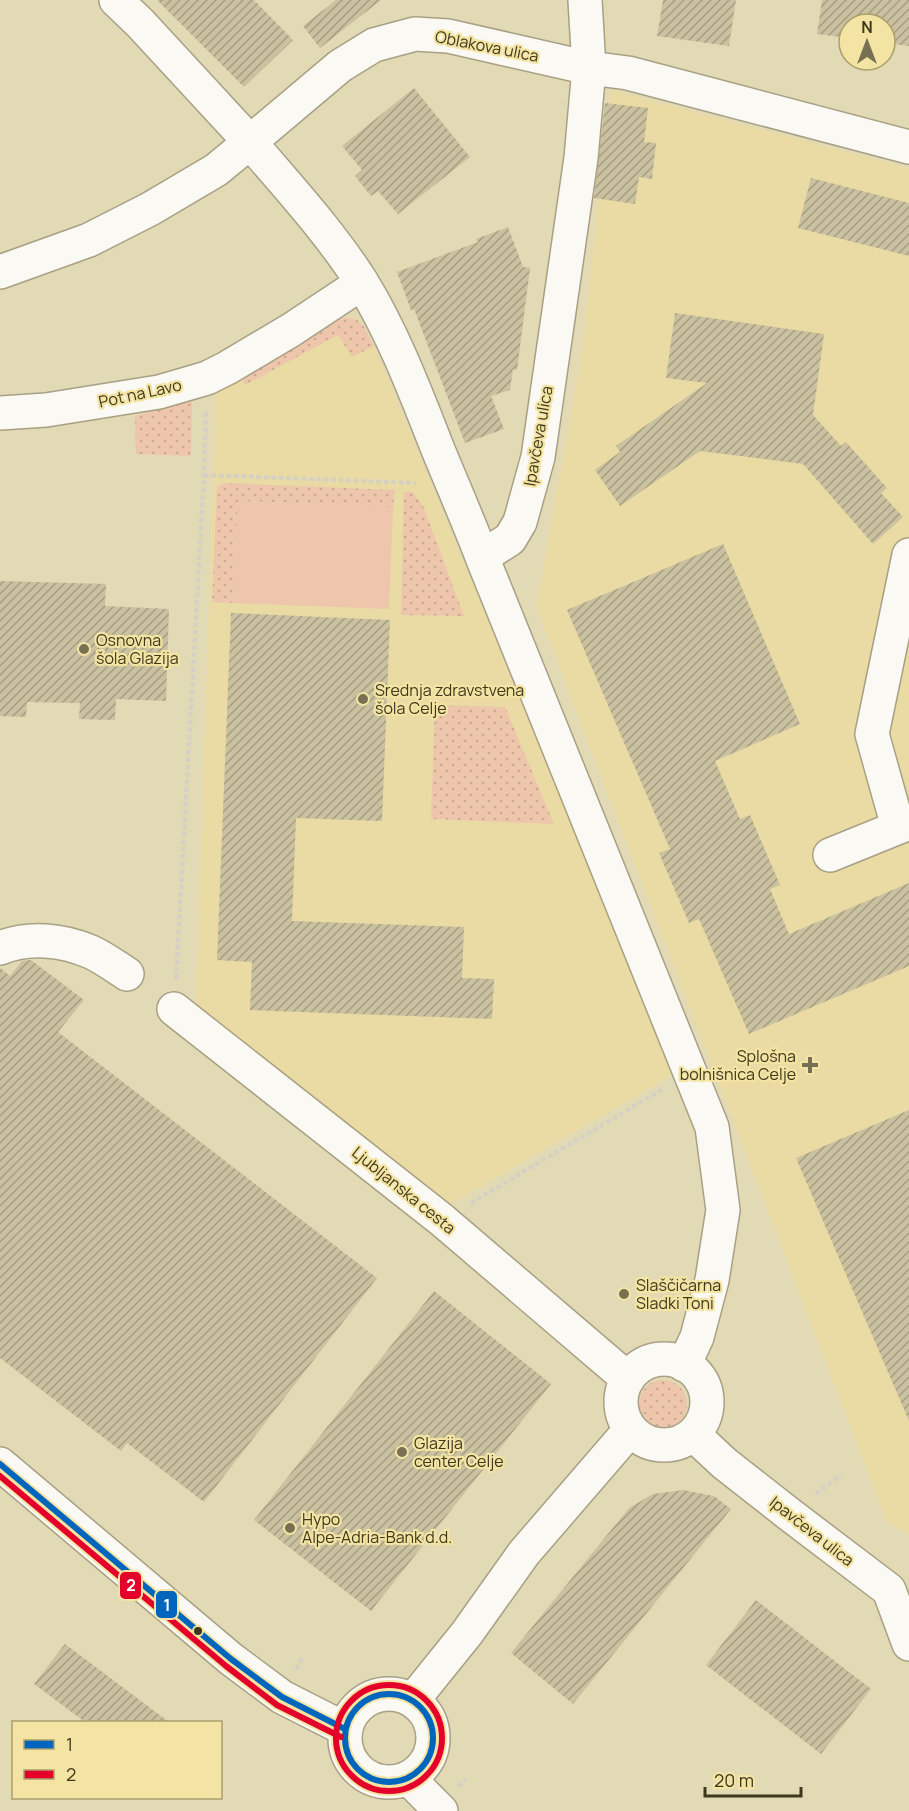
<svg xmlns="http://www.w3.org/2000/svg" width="909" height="1811" viewBox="0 0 909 1811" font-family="Manrope,sans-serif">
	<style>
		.built { fill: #e9dba3 }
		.grass { fill: url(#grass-dots) }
		.garden { fill: #edc6ac }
		.building { fill: url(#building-hatch) }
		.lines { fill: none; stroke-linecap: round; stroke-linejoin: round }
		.minor-casing { stroke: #a8a084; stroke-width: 36 }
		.path { stroke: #d4d0c6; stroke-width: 4; stroke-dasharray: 4.5 3; stroke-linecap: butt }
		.minor { stroke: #fbf9f4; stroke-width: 33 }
		.bus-1-casing { stroke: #f4e4a3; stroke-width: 10 }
		.bus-2-casing { stroke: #f4e4a3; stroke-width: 10 }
		.bus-1 { stroke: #0065bd; stroke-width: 6 }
		.bus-2 { stroke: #e4002b; stroke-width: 6 }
		.poi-dot { fill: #777052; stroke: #f4e4a3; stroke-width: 2 }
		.bus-dot { fill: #3e381d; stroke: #f4e4a3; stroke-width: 2 }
		.labels { text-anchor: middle; stroke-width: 4.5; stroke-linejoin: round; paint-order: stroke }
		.street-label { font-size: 16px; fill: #3e381d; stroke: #f4e4a3 }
		.poi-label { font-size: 16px; fill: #3e381d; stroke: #f4e4a3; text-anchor: start }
		.line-badge { stroke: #f4e4a3; stroke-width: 2 }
		.badge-label { font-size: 16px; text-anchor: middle; font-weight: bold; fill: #fff }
	</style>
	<defs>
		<pattern id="grass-dots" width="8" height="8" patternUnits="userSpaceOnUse" patternTransform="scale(1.5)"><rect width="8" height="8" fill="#edc6ac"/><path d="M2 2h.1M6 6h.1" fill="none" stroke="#ccab94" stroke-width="1.8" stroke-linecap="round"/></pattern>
		<pattern id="building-hatch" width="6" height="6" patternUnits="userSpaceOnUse" patternTransform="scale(1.5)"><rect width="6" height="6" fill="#c9c19f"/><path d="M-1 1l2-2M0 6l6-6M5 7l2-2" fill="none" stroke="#a59e81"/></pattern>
	</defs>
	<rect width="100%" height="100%" fill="#e2d9b5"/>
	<path class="built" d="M610,90L909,168V1535L887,1522L536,607L583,346Z
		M343,318H354L360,321L374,346L676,1073L449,1205L196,1005L216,393Z"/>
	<path class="grass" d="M343,318C365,317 364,329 374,346L352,357L338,335L245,385L242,378Z
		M192,399L191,456L136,454L135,416Z
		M225,483L395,490L393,507L238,501L233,603L212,602L217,486Z
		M404,492H413L424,508L464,616L401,615Z
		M435,705L505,707L554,824L431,819Z
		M639 1404a24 24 0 1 1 48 0a24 24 0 1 1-48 0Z"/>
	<path class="garden" d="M238,501L393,507L389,609L233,603Z"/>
	<path class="building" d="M157,0H254L293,40L244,87Z
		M336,0H381L320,48L303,26Z
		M663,0H736L729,46L657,36Z
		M822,0H909V46L885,43V24H849V38L817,34Z
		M414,88L470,157L398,214L378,191L371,196L355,176L362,170L342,146Z
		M605,103L648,108L644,142L656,143L652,179L639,177L635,204L594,198Z
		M811,178L909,203V256L798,228Z
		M508,227L523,267L530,268L517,370L513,369L510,390L491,396L504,429L465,443L414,309L411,310L397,272L478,242L476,239Z
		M675,313L824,334L813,415L841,446L846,442L887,488L881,493L903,517L873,544L803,464L700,451L620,506L595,470L620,452L616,446L707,383L666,378Z
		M723,544L800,724L715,761L740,819L750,815L780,885L770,889L789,934L909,883V966L749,1034L699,919L689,923L659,853L670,849L567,610Z
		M0,581L106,584L105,606L169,609L166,701L116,699L115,720L79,719L80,703L27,702L26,717L0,716Z
		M231,613L390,620L382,821L296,818L292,921L464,927L462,978L494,979L492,1019L250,1010L252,962L217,960Z
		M31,960L84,1000L58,1032L377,1278L204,1502L127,1443L121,1451L0,1358V968L10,976L22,961Z
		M909,1110V1421L796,1158Z
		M434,1291L551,1384L371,1611L254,1520Z
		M683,1490L714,1496L731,1509L573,1704L511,1653L629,1508L653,1494Z
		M756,1600L871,1689L821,1754L706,1665Z
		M65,1644L169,1722H85L34,1684Z"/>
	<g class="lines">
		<defs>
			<path id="minor" d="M116,0L140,23L250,142L340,66L374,45L415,34L448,36L589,68L628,73L909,147
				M0,272L89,240L150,209L216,170L250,142C288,187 329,231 361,281C393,333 415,391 437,447C452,484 468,520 482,557L510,539L520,522L538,457L581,158L589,68L585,0
				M0,413L46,410L159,392L207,378L227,368L291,330L362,283
				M482,557L712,1127L723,1210L712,1280L697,1337L684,1365
				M898,827L872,734L909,555
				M830,855L909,823
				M0,948C29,936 63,940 91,952C104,958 116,967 127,974
				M174,1009L442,1220L628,1379
				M621 1402a43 43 0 1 1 86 0a43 43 0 1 1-86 0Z
				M693,1434L724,1463L789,1514L889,1590L909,1644
				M0,1464L231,1659L282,1697L345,1729
				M345 1738a44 44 0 1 1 88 0a44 44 0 1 1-88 0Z
				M413,1700L467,1633L524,1553L630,1430
				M409,1779L441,1811"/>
		</defs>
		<use href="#minor" class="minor-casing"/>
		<path class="path" d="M204,475L416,483
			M176,979L204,475L206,411
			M471,1203L663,1089
			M816,1494L841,1475
			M296,1669L302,1659
			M459,1786L466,1779"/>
		<use href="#minor" class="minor"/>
		<defs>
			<path id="bus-1" d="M0,1464L231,1659L282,1697L345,1729
				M345 1738a44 44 0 1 1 88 0a44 44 0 1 1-88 0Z"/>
			<path id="bus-2" d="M0,1476L226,1666L277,1705L341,1737
				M336 1738a53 53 0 1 1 106 0a53 53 0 1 1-106 0Z"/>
		</defs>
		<use href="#bus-1" class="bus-1-casing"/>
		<use href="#bus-2" class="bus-2-casing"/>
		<use href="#bus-1" class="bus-1"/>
		<use href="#bus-2" class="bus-2"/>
	</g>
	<g class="poi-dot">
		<circle cx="84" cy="649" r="6"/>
		<circle cx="363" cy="699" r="6"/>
		<path d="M807 1056h6v6h6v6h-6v6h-6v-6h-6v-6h6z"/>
		<circle cx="624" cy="1294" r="6"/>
		<circle cx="402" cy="1452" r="6"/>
		<circle cx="290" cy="1528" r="6"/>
	</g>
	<circle class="bus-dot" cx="198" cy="1631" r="5"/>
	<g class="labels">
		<g class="street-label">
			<text transform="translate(487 46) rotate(11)" y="6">Oblakova ulica</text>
			<text transform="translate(140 393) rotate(-12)" y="6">Pot na Lavo</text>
			<text transform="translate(538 436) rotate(-80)" y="6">Ipavčeva ulica</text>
			<text transform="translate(404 1190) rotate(39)" y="6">Ljubljanska cesta</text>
			<text transform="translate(812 1531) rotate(38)" y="6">Ipavčeva ulica</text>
		</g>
		<g class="poi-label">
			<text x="96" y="646">Osnovna<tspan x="96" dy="18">šola Glazija</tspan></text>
			<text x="375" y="696">Srednja zdravstvena<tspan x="375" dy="18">šola Celje</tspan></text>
			<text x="796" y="1062" text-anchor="end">Splošna<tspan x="796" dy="18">bolnišnica Celje</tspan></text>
			<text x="636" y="1291">Slaščičarna<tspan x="636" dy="18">Sladki Toni</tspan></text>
			<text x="414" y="1449">Glazija<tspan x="414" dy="18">center Celje</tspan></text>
			<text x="302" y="1525">Hypo<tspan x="302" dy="18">Alpe-Adria-Bank d.d.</tspan></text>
		</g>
	</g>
	<g class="line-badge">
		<rect x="119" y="1571" width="23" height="29" rx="6" fill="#e4002b"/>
		<rect x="155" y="1590" width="23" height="29" rx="6" fill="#0065bd"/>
	</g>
	<g class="badge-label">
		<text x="131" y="1591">2</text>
		<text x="167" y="1611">1</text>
	</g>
	<rect x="12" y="1721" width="210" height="78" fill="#f4e4a3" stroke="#ab9f6d" stroke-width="1.5"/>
	<rect x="24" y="1740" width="30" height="9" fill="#0065bd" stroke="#ab9f6d" stroke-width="1.5"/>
	<text x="66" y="1751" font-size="18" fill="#3e381d">1</text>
	<rect x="24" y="1770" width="30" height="9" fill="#e4002b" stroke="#ab9f6d" stroke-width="1.5"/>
	<text x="66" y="1781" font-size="18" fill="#3e381d">2</text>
	<g transform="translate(867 42)"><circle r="28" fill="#f4e4a3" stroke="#ab9f6d" stroke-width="1.5"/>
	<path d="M0-4.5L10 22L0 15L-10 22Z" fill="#777052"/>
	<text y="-9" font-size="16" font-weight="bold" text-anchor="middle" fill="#3e381d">N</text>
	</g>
	<path d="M705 1787v9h96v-9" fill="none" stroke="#3e381d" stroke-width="3"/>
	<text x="714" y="1787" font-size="18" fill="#3e381d" stroke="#f4e4a3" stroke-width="4.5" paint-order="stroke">20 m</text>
</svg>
